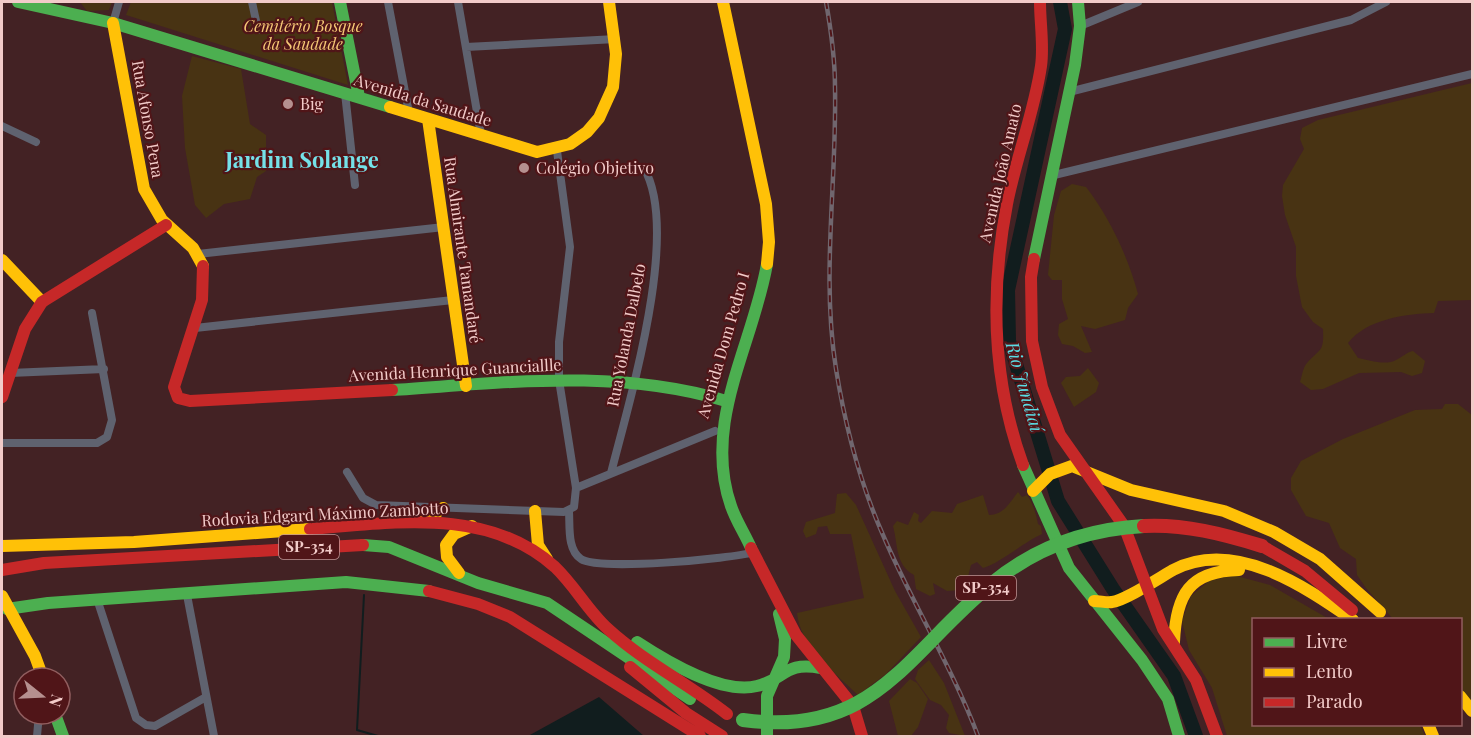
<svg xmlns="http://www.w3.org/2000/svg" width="1474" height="738" viewBox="0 0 1474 738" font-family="'Playfair Display',serif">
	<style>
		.green { fill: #483313 }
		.water { fill: #111d1e }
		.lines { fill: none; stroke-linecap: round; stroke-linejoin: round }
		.stream { stroke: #111d1e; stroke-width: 2 }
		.river { stroke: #111d1e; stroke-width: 14 }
		.street { stroke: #5f626f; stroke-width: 8 }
		.fast { stroke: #4caf50; stroke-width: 12 }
		.slow { stroke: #ffc107; stroke-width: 12 }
		.jam { stroke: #c62828; stroke-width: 12 }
		.rail-casing { stroke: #70666e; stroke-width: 4.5 }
		.rail { stroke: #501518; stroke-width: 2; stroke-dasharray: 7; stroke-linecap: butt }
		.fast-bridge { stroke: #4caf50; stroke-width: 14 }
		.jam-bridge { stroke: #c62828; stroke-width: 14 }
		.poi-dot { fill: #b5908f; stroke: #501518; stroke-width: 2 }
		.labels { text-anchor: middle; stroke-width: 4.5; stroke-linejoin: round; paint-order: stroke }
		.shield { fill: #501518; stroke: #c19494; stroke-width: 1.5 }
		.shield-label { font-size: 15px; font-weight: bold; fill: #f2cbc9 }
		.park-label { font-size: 16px; font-style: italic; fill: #f6c976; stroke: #501518 }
		.street-label { font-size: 16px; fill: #f2cbc9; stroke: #501518 }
		.poi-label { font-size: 16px; fill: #f2cbc9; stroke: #501518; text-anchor: start }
		.water-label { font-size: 18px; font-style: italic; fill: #5adce4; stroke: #501518 }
		.district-label { font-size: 22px; font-weight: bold; fill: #75e1e8; stroke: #501518 }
	</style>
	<rect width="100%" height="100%" fill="#432224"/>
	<path class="green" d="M80,2H112L109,10L87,11Z
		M131,2H332L348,85L126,15Z
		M192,56L241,69L250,124L266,135V171L257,177L250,199L224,204L206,218L195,205L185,148L182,96Z
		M1472,83V300L1438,301L1434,313C1405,314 1367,319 1348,343L1358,358C1368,360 1386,366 1396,360C1403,357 1405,353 1413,351L1425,361L1422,373L1412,376L1401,372L1359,373L1323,389L1311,390L1300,382C1302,376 1303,367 1307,363C1321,348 1324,352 1323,329L1313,322L1302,307L1296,276V247L1285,215L1282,196L1283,185L1304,149L1300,139L1302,128L1318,120Z
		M1072,184L1086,187C1110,218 1128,257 1138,294L1128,308L1125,320L1095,329L1081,326L1092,352L1085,353L1073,346L1062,344L1058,335L1059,324L1068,319L1062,299V280H1052L1048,275L1054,215L1061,191Z
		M1088,368L1099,383L1096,392L1074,407L1061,383L1066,377L1080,376Z
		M1445,404H1458L1472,415V705L1461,690L1460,620L1393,619L1366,588L1357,575L1356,559L1340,548L1329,523L1306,516L1291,490V478L1301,461L1343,439L1415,410L1442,409Z
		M1018,492L1022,497L1027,495C1033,503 1036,514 1038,524L1041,526L1042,534C1024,542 999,564 983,568L977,562L971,565L966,584L961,585L960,590L947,591L933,583L935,594L930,596L916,589L914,575C895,565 898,544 893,526L897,521L908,525L914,512L919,515L918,521L921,523L932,511L952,513L957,504L983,495L989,515C1004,515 1010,502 1018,492Z
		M846,493L856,505L895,591L921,637L886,674L858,695C836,674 800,646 797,613L864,598L851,534H830L827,526L818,527L816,534L806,538L803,531L806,522L835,513L837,494Z
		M1233,575L1270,585L1329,619L1254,620V724L1420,725L1425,736H1227L1212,688L1189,650L1182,621L1191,596L1209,581Z
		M929,660L944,683L965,736L949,733L946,728L949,715L941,705L930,700L915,679L918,670Z
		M910,679L917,683L928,699L918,727L911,736H898L889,701Z"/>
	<path class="water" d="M599,697L644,736H528Z"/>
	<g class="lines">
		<path class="stream" d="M364,595L357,730L378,736"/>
		<path class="river" d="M1060,2L1065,29L1008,290L1009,341L1058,501L1113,589L1174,676L1196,736"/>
		<path class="street" d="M252,2L258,30
			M388,2L409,113
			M458,2L481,135
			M113,23L119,2
			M1080,26L1138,2
			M466,47L616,39
			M1069,92L1351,20L1386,2
			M345,93L355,185
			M2,126L36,142
			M1050,176L1472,74
			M198,254L444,227
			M195,328L453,300
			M10,373L104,369
			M2,443H97L107,437L112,420L92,313
			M347,472L363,498L376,505L564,512L574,507L576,488L559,380V342L570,247L557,151
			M611,473C629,402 681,232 644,168
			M576,488L715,431
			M569,512C570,526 567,550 581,559C598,571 730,559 755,552
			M187,595L214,736
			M98,602L136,718L146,725L155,726L206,697
			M37,736L39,714"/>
		<path class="fast" d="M18,2L113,23L390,107
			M340,2L359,97
			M1034,259L1075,65L1080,26L1078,2
			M392,390C504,383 617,368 726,401
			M1023,465L1069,568L1142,660L1168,699L1179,736
			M363,545L389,547L478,583L547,603L690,699
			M751,548C745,534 736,521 731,506C702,423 753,345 767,264
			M7,609L48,603L346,582L429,591
			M637,642C666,661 721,695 757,686C786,679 784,661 821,668
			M55,714L63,736
			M767,736V696L784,657L785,639L779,614"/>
		<path class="slow" d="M723,2L766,204L769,242L767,264
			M113,23L144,189L162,220L193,248L203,266
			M390,107L537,152L570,144L587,132L599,118L613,87L616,54L609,2
			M428,119L466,386
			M2,260L42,302
			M1033,491L1050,474L1072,466L1131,490L1224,511L1274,532L1320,559L1380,612
			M535,511L538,545L547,559
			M424,521L443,508
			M2,546L134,542L310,529
			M459,573L447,557L446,545L454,534L472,526
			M2,596L35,656L43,678
			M1094,601C1100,601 1107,603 1112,602C1126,600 1159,578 1173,570C1234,538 1304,586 1353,620
			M1174,642C1176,595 1189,571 1239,570
			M1460,696L1472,711
			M1428,724L1433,736"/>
		<path class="jam" d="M1034,259L1031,277L1032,341L1042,387L1060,435L1124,526L1163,629L1196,680L1217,736
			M203,266L202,300L174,387L178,398L190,401L392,390
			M2,397L25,329L42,302L166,225
			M1023,465C992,380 990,292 1007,204C1016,158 1034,113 1041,66C1044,46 1040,23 1040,2
			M310,529C392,523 487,506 555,567C575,586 588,611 608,629C644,662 689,684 727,714
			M1262,546L1305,571L1352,610
			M751,548L796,635L853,706L862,736
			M2,570L44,563L363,545
			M429,591L478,604L510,617L700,736
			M630,667L686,713L722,736"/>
		<defs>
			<path id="rail" d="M826,2C831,30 835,59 835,87C837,182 821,275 836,369C845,425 860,483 883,535C912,603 952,667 978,736"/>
		</defs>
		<use href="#rail" class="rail-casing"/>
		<use href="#rail" class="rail"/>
		<path class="fast-bridge" d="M743,720C874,738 906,654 990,585C1034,548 1087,529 1144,526"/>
		<path class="jam-bridge" d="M1144,526C1185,524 1223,534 1262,546"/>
	</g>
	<g class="poi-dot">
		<circle cx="288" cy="104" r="6"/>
		<circle cx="524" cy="168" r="6"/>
	</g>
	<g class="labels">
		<g class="shield">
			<rect x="279" y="535" width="60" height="24" rx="4.5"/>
			<rect x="956" y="576" width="60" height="24" rx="4.5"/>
		</g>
		<g class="shield-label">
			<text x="309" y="552">SP-354</text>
			<text x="986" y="593">SP-354</text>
		</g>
		<g class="park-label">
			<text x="303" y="32">Cemitério Bosque<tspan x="303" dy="18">da Saudade</tspan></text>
		</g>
		<g class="street-label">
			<text transform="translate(423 100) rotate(17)" y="6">Avenida da Saudade</text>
			<text transform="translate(148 119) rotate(80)" y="6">Rua Afonso Pena</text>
			<text transform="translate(1000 173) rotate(-77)" y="6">Avenida João Amato</text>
			<text transform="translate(463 250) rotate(82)" y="6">Rua Almirante Tamandaré</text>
			<text transform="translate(626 335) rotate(-79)" y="6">Rua Yolanda Dalbelo</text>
			<text transform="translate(723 345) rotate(-74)" y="6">Avenida Dom Pedro I</text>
			<text transform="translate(455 370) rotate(-3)" y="6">Avenida Henrique Guanciallle</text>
			<text transform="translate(325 514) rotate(-3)" y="6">Rodovia Edgard Máximo Zambotto</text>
		</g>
		<g class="poi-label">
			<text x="300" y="110">Big</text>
			<text x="536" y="174">Colégio Objetivo</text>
		</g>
		<g class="water-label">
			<text transform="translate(1024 387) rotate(74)" y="6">Rio Jundiaí</text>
		</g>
		<g class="district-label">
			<text x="302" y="168">Jardim Solange</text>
		</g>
	</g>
	<rect width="1474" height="738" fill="none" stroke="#f2cbc9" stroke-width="6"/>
	<rect x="1252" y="618" width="210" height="108" fill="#501518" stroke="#915e5f" stroke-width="1.5"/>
	<rect x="1264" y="638" width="30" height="9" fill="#4caf50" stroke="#915e5f" stroke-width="1.5"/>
	<text x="1306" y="648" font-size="18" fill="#f2cbc9">Livre</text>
	<rect x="1264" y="668" width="30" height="9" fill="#ffc107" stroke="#915e5f" stroke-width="1.5"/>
	<text x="1306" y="678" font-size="18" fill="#f2cbc9">Lento</text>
	<rect x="1264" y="698" width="30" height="9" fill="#c62828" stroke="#915e5f" stroke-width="1.5"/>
	<text x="1306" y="708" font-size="18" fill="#f2cbc9">Parado</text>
	<g transform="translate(42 696) rotate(108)"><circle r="28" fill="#501518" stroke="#915e5f" stroke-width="1.5"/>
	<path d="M0-4.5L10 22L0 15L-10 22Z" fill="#b5908f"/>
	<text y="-9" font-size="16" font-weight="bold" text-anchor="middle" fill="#f2cbc9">N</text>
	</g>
</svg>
